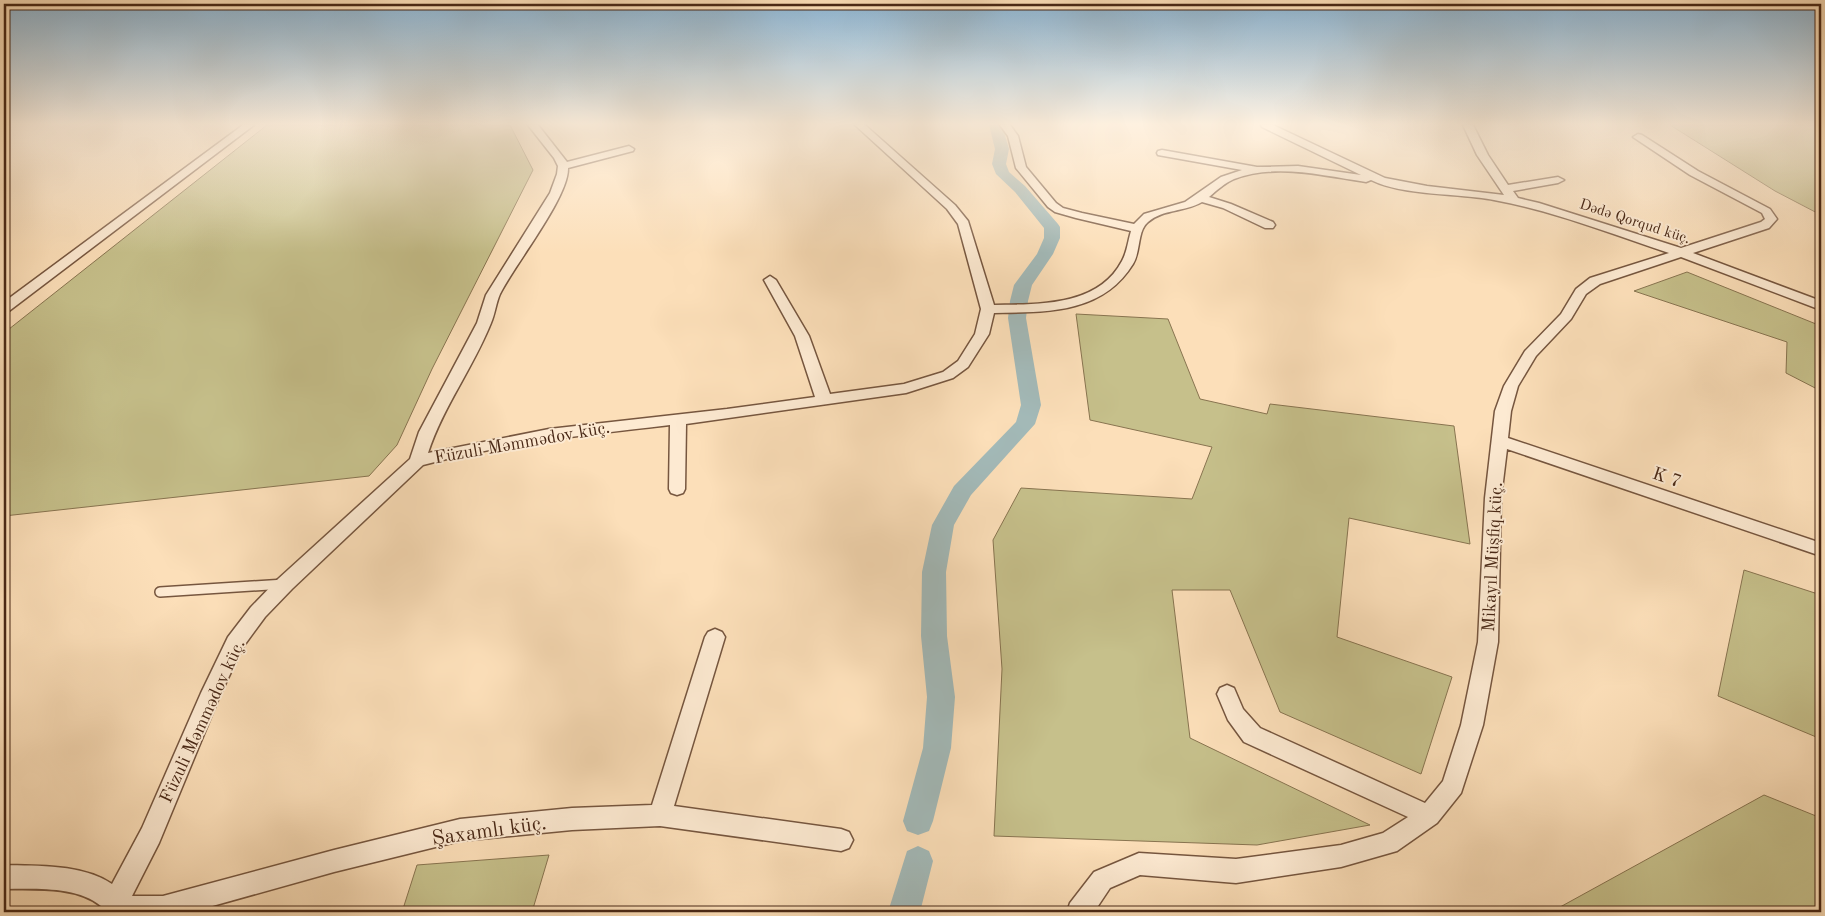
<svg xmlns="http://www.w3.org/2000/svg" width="1825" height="916" viewBox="0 0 1825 916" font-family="'Old Standard TT',serif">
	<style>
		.green { fill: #c6c08b; stroke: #887450 }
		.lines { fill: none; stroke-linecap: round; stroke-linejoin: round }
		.canal { fill: #a3bab9; fill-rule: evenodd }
		.lane-casing { stroke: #76563f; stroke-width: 12 }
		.street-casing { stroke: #76563f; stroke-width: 3 }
		.lane { stroke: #fdead2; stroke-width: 9 }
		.street { fill: #fdead2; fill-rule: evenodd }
		.labels { text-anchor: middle; stroke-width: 4; stroke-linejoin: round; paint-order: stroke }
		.far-street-label { font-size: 15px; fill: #492816; stroke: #fdead2 }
		.street-label { font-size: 18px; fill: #492816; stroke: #fdead2 }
		.near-street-label { font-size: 21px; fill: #492816; stroke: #fdead2 }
	</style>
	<rect width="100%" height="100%" fill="#fcdfb9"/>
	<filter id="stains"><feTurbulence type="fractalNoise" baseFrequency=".004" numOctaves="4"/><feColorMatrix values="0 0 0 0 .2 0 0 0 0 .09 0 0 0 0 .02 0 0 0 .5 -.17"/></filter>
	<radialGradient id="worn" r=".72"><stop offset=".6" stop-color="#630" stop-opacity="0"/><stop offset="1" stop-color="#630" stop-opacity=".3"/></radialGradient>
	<path class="green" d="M267,125H510L533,170L432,369L397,445L369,476L4,516V333Z
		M1670,125H1821V215L1775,191Z
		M1687,272L1821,326V391L1786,373L1787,342L1634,291Z
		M1076,314L1168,319L1200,399L1267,414L1270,404L1454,426L1470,544L1349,518L1337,637L1452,677L1421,774L1280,712L1230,590H1172L1190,738L1370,825L1257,845L994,836L1002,669L993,540L1021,488L1192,499L1212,447L1090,420Z
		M1744,570L1821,595V739L1718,696Z
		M1764,795L1821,818V912H1551Z
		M549,855L532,912H402L417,865Z"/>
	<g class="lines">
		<path class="canal" d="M989,125H1002L1009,149L1006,164L1009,172L1025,186L1058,224L1060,227V238L1053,254L1032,285L1028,301L1026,318L1041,405L1035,424L971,495L954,525L946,572L947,636L955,697L951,748L933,821L929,831L918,835L907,831L903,821L923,748L927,697L921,636L922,572L932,525L954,486L1016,422L1021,405L1008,318L1010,301L1014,285L1037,254L1044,238V228L1015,192L996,174L992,164L995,149Z
			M918,846L929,851L933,861L920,912H888L907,851Z"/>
		<defs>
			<path id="lane" d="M160,592L285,584"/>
			<path id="street" d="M243,125H254L9,311L4,312V302Z
				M528,125H538L567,162L629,146L634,149L633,151L568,168C569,197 515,264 500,294C496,303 495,314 491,323C473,368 443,407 428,453L549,429L727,409L815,397L795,336L764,280L770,276L776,280L809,336L830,394L904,384L943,372L958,361L975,334L981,309L958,224L947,209L855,125H865L955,205L968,221L994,305C1038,304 1098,307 1122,261C1127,252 1128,241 1131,231L1076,218L1055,212L1048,207L1016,168L1008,136L1000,125H1010L1018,136L1026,167L1056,203L1063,208L1082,213L1134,224L1144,214L1185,202L1221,177L1242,170L1158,155L1157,153L1158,151L1162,150L1257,167L1298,166L1361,175L1262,127L1261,125H1273L1385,178L1427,186L1504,195L1477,155L1463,125H1473L1488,155L1508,185L1558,177L1564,180L1558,183L1513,191L1518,198L1539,203L1681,248L1761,222L1765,219L1762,213L1690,175L1633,137L1638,134L1642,135L1698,171L1770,209L1777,219L1769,228L1693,253L1821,301V310L1681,257L1600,284L1586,294L1571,319L1536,356L1518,386L1511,411L1508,438L1821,543V556L1507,449L1501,498L1498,642L1483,725L1461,793L1437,823L1397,851L1341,867L1236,883L1140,875L1110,888L1094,912H1067L1070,903L1094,872L1139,853L1236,859L1341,845L1383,833L1408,817L1244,742L1228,720L1217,694L1220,688L1227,685L1234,688L1243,709L1260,728L1425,803L1443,781L1461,725L1478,642L1485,498L1495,411L1504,386L1525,351L1561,314L1576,289L1590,278L1669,253C1612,234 1554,211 1494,200C1458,193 1403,196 1371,180L1366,182C1324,176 1276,163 1234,179C1225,183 1217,190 1209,197L1231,204L1273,222L1275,225L1273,228H1265L1223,208L1202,202C1185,212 1163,209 1148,222C1137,231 1141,251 1133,264C1102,314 1047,312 994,313L989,334L968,367L953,378L906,393L686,424L685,489L683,493L677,495L671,493L669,489L670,425C587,435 504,443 423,465L292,589L265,617L243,647L221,693L159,843L132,896H163L334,850L460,819L572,808L652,805L705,637L708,632L715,629L722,632L725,637L674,806L841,829L849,832L853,840L849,848L841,851L660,826L572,830L460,841L334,872L191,912H99L101,906C76,886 35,889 4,889V865C38,866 83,864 112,884L142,828L201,693L228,637L251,607L278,579L410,459L419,432L477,323L486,295L550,193L557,174L558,166L554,158Z"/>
		</defs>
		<use href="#lane" class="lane-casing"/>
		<use href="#street" class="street-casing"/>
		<use href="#lane" class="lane"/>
		<use href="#street" class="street"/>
	</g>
	<linearGradient id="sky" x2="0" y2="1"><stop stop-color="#8cb6d5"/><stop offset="0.49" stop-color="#fef1e0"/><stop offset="1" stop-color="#fef1e0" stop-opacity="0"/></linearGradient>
	<rect width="1825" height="253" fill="url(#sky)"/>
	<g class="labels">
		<g class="far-street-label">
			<text transform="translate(1635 221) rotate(18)" y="5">Dədə Qorqud küç.</text>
		</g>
		<g class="street-label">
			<text transform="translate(522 442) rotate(-10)" y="6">Füzuli Məmmədov küç.</text>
			<text transform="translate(1667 477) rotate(19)" y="6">K 7</text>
			<text transform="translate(1492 557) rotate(-87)" y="6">Mikayıl Müşfiq küç.</text>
			<text transform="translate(202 721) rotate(-65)" y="6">Füzuli Məmmədov küç.</text>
		</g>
		<g class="near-street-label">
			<text transform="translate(489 830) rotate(-8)" y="7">Şaxamlı küç.</text>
		</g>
	</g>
	<rect width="1825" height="916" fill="none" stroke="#fcdfb9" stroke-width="20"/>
	<rect x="5" y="5" width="1815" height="906" fill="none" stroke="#492816" stroke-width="2.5"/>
	<rect x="10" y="10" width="1805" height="896" fill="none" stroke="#492816"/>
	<rect width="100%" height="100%" filter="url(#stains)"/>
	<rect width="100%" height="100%" fill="url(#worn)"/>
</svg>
